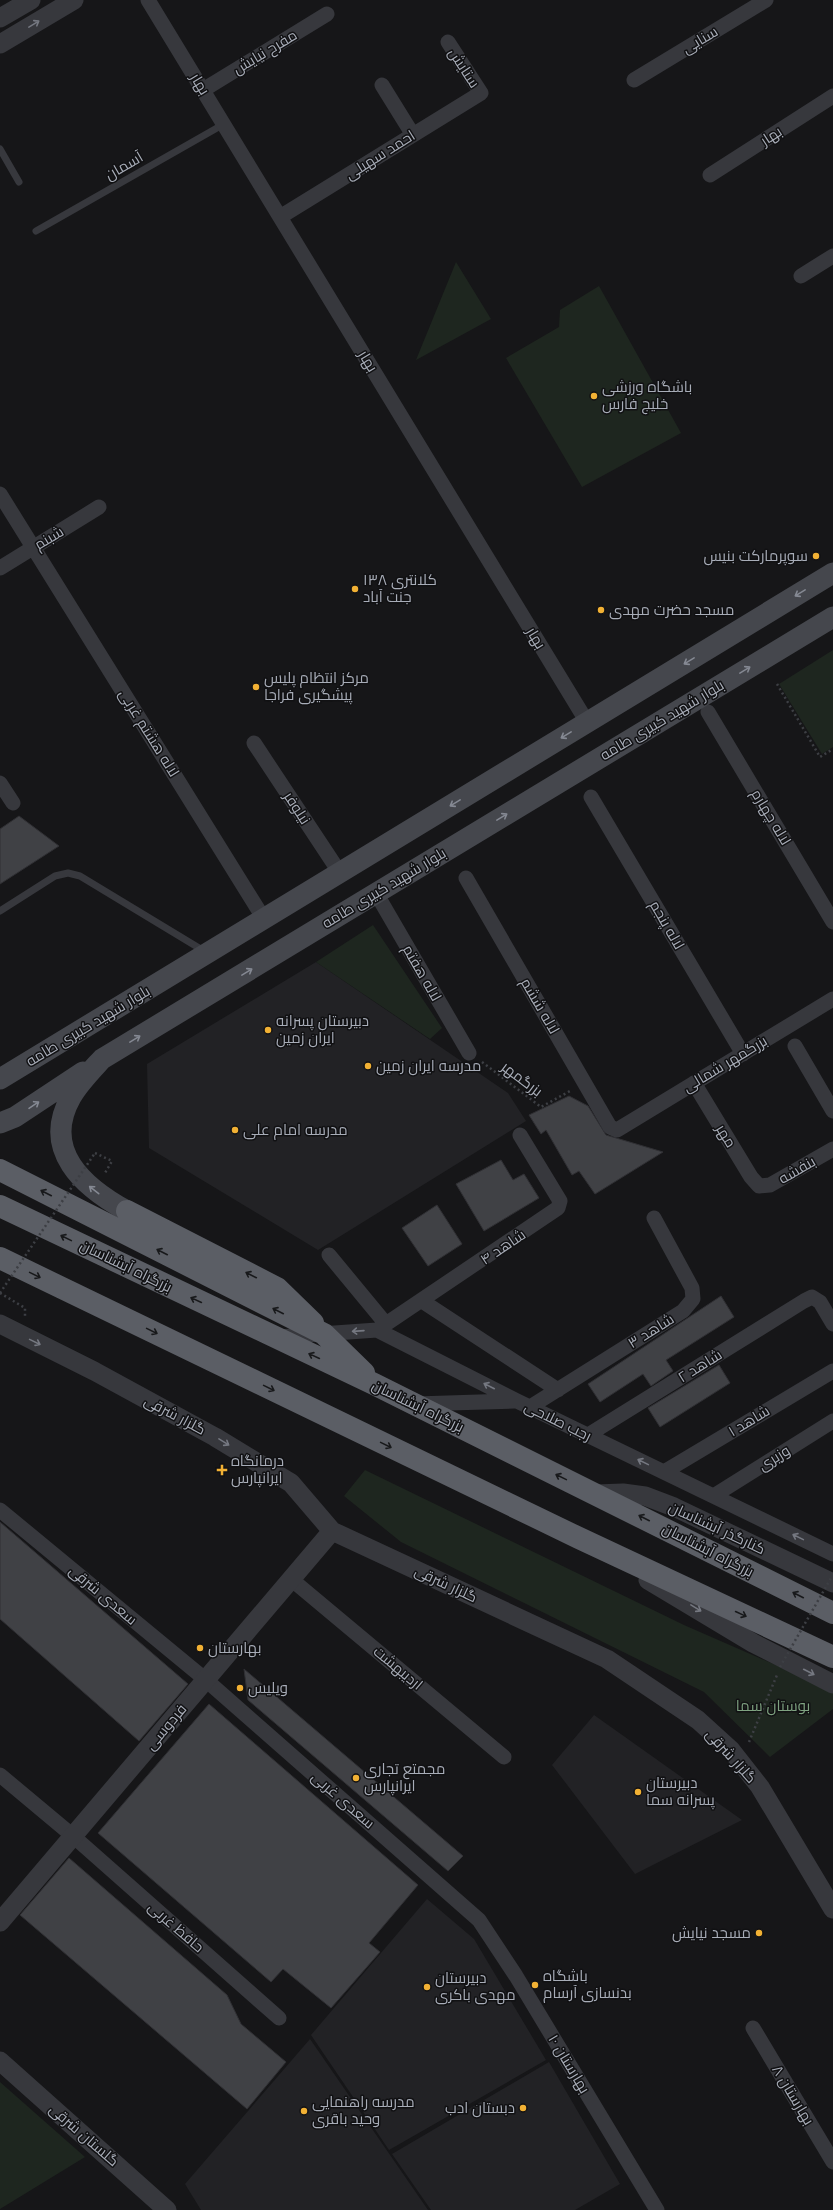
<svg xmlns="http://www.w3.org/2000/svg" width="833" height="2210" viewBox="0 0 833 2210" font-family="'Space Grotesk',Cairo,sans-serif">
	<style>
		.built { fill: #222225 }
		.green { fill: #1e261f }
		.building { fill: #404145; stroke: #303034 }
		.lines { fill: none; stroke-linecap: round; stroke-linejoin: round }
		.path { stroke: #3d3f44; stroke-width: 2.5; stroke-dasharray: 2 3; stroke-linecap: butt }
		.service { stroke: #37383d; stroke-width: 7 }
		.minor { stroke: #37383d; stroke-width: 15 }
		.tertiary { stroke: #37383d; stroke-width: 19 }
		.secondary { stroke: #45474d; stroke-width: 21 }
		.trunk { stroke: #5b5e65; stroke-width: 22 }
		.path-bridge { stroke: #3d3f44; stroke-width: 2.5; stroke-dasharray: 2 3; stroke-linecap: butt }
		.oneway { stroke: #757881 }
		.oneway2 { stroke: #858993 }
		.oneway3 { stroke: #18191b }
		.poi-dot { fill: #f2b134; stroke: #111113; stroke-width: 1.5 }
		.labels { text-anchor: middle; stroke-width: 3; stroke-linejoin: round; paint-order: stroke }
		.street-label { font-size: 15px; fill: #a8adb8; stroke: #111113 }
		.poi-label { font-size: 15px; fill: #a8adb8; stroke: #111113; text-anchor: start }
		.park-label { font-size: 15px; fill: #7fa381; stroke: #111113 }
	</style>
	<rect width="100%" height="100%" fill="#161618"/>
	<path class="built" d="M316,962L508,1093L526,1121L318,1250L149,1148L147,1064Z
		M594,1715L742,1820L635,1874L552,1765Z
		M427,1899L474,1939L546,2060L389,2150L311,2035Z
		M310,2039L428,2210H201L185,2184Z
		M549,2062L620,2184L575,2210H431L392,2154Z"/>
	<path class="green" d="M456,262L491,319L416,360Z
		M599,286L681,433L582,487L506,358L559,327L560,310Z
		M833,650V747L822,754L779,684Z
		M373,925L442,1028L430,1039L316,962Z
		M365,1470L684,1625L833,1690V1709L770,1757L704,1692L401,1542L344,1496Z
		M0,2082L85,2157L0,2209Z"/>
	<path class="building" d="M19,816L59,846L0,884V829Z
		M569,1096L588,1106L606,1135L663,1152L595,1194L579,1171L572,1175L546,1130L541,1134L529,1115Z
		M501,1160L513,1180L524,1174L539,1198L484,1231L456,1184Z
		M437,1205L462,1244L428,1266L402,1228Z
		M721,1296L734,1317L666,1360L673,1371L651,1386L643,1374L600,1402L588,1384Z
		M719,1365L730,1383L660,1427L648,1408Z
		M0,1522L188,1684L139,1741L0,1619Z
		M244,1669L463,1856L448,1871L248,1700Z
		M209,1704L418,1885L369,1943L380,1952L331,2008L283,1969L271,1982L98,1833Z
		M69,1858L227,1995L241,2024L286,2062L247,2109L20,1915Z"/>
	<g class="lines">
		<path class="path" d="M777,684L820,757L833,749
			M482,1062L541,1107L570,1091
			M95,1153L112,1161L105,1173
			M0,1293L25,1308V1316
			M749,1742L777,1675"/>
		<path class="service" d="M0,149L19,182
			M36,231L224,124
			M0,911L55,876L68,873L80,876L204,951"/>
		<path class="minor" d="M148,0L587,722
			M634,80L766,0
			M382,85L413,135
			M203,90L327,14
			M710,175L833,96
			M280,217L481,93L448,42
			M801,276L833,256
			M0,494L264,919
			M0,568L99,507
			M708,712L833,922
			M254,743L340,873
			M0,783L13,803
			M591,797L743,1054
			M466,878L610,1127L617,1130L833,999
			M376,893L469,1053
			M795,1046L833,1111
			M694,1083L751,1177L759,1186L770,1185L833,1149
			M329,1255L386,1324
			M422,1301L558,1390
			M377,1330L558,1208L560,1201L520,1135
			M278,1337L377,1330L517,1401L833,1554
			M416,1404L514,1401
			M530,1407L683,1311L693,1299L692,1288L654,1218
			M588,1435L804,1301L812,1297L820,1302L833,1324
			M664,1472L833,1371
			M715,1495L833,1421
			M0,1510L206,1680L479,1920L516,1976L657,2210
			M291,1579L504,1757
			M0,1775L73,1836L279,2018
			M753,2028L833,2162"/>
		<path class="tertiary" d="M0,18L31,0
			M0,44L74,0
			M0,1324L94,1371L215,1437L291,1483L332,1531L607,1659L698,1720L731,1750L760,1787L833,1909
			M596,1494L623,1493L645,1496L674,1507L833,1583
			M648,1580L753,1643L833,1684
			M0,1922L332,1531
			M0,2061L167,2210"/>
		<path class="secondary" d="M0,1079L833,573
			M0,1123L15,1117L83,1072
			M127,1211C83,1187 41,1150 71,1097C79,1083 91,1071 102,1059L833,617"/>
		<path class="trunk" d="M0,1170L324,1334L364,1373
			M0,1206L374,1384L833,1613
			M127,1211L277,1288L313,1323
			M0,1258L579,1538L833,1657"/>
		<path class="path-bridge" d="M0,1293L95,1153
			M780,1667L831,1578"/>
	</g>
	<defs><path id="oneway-shaft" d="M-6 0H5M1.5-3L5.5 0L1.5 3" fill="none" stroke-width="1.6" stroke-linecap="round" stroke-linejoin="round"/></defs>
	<g class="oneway">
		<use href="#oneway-shaft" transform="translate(34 24) rotate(-31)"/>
		<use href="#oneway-shaft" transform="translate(358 1331) rotate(176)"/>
		<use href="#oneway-shaft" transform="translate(35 1342) rotate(26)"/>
		<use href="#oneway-shaft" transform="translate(489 1386) rotate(-153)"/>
		<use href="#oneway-shaft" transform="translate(224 1442) rotate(32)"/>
		<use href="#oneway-shaft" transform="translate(643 1462) rotate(-154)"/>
		<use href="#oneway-shaft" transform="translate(798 1537) rotate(-154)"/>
		<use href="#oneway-shaft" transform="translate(696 1608) rotate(31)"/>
		<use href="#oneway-shaft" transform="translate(809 1672) rotate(27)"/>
	</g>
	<g class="oneway2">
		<use href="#oneway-shaft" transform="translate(800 593) rotate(149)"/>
		<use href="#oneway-shaft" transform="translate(689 661) rotate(149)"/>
		<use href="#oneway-shaft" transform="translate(745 670) rotate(-31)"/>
		<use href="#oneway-shaft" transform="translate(566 735) rotate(149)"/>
		<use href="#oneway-shaft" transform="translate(455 803) rotate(149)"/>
		<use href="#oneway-shaft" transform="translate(502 817) rotate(-31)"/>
		<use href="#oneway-shaft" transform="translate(247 972) rotate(-31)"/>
		<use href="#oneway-shaft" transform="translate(135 1039) rotate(-31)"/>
		<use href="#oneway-shaft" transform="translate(34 1105) rotate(-34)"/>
		<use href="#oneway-shaft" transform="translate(94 1190) rotate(-142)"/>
	</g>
	<g class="oneway3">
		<use href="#oneway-shaft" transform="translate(46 1193) rotate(-153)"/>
		<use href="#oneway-shaft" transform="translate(66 1238) rotate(-154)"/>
		<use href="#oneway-shaft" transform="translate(162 1252) rotate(-153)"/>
		<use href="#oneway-shaft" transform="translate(35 1275) rotate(26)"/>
		<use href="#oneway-shaft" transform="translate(251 1275) rotate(-153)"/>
		<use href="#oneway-shaft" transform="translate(196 1300) rotate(-155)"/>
		<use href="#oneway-shaft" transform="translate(278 1311) rotate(-153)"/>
		<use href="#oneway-shaft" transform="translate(152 1331) rotate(26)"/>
		<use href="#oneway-shaft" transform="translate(314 1356) rotate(-155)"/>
		<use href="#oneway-shaft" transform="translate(269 1388) rotate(26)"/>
		<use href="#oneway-shaft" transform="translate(386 1445) rotate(26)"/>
		<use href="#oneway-shaft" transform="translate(561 1477) rotate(-154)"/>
		<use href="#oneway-shaft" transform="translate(644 1518) rotate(-153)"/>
		<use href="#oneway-shaft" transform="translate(798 1595) rotate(-153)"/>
		<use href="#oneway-shaft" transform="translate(741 1614) rotate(25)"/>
	</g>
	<g class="poi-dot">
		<circle cx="594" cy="396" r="4"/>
		<circle cx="816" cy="556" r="4"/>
		<circle cx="355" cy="589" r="4"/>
		<circle cx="601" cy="610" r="4"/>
		<circle cx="256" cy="687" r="4"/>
		<circle cx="268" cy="1030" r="4"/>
		<circle cx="368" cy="1066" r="4"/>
		<circle cx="235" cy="1130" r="4"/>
		<path d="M220 1464h4v4h4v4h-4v4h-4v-4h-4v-4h4z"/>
		<circle cx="200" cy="1648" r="4"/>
		<circle cx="240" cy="1688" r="4"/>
		<circle cx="356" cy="1778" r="4"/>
		<circle cx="638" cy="1792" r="4"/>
		<circle cx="759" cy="1933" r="4"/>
		<circle cx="535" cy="1985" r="4"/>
		<circle cx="427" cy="1987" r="4"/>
		<circle cx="523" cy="2108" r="4"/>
		<circle cx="304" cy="2111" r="4"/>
	</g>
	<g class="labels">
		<g class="street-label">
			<text transform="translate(700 40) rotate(-31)" y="5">سنایی</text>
			<text transform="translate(265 52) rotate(-31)" y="5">مفرح نیایش</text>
			<text transform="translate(464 68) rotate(57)" y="5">ستایش</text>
			<text transform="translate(200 84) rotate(59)" y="5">بهار</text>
			<text transform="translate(771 136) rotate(-33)" y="5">بهار</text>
			<text transform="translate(380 155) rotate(-32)" y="5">احمد سهیلی</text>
			<text transform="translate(124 166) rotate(-30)" y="5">آسمان</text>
			<text transform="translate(368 361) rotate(59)" y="5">بهار</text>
			<text transform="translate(49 538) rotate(-31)" y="5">شبنم</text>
			<text transform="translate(536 638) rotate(59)" y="5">بهار</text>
			<text transform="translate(662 720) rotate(-31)" y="5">بلوار شهید کبیری طامه</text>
			<text transform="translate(149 733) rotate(58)" y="5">لاله هشتم غربی</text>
			<text transform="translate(297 808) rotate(57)" y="5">نیلوفر</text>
			<text transform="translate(771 817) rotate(59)" y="5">لاله چهارم</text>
			<text transform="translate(384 888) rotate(-31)" y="5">بلوار شهید کبیری طامه</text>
			<text transform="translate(667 925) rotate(60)" y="5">لاله پنجم</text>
			<text transform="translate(422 973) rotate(60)" y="5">لاله هفتم</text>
			<text transform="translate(540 1006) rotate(60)" y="5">لاله ششم</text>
			<text transform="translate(88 1026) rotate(-31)" y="5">بلوار شهید کبیری طامه</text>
			<text transform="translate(725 1064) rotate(-31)" y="5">بزرگمهر شمالی</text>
			<text transform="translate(522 1079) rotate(37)" y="5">بزرگمهر</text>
			<text transform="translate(726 1136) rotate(59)" y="5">مهر</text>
			<text transform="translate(797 1170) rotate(-30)" y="5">بنفشه</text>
			<text transform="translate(503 1247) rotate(-34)" y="5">شاهد ۴</text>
			<text transform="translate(126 1266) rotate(26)" y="5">بزرگراه آبشناسان</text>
			<text transform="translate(651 1331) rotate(-32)" y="5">شاهد ۳</text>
			<text transform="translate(700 1366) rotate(-32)" y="5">شاهد ۲</text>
			<text transform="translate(418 1406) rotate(26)" y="5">بزرگراه آبشناسان</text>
			<text transform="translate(175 1415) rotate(28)" y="5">گلزار شرقی</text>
			<text transform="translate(558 1421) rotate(26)" y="5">رجب صلاحی</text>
			<text transform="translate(749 1421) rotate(-31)" y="5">شاهد ۱</text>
			<text transform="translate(774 1458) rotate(-32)" y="5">وزیری</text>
			<text transform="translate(717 1528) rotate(25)" y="5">کنارگذر آبشناسان</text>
			<text transform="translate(708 1550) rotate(27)" y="5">بزرگراه آبشناسان</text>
			<text transform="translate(446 1584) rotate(25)" y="5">گلزار شرقی</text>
			<text transform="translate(103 1595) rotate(40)" y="5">سعدی شرقی</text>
			<text transform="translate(398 1668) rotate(40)" y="5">اردیبهشت</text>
			<text transform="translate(166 1727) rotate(-50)" y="5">فردوسی</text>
			<text transform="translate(731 1756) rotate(48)" y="5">گلزار شرقی</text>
			<text transform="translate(343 1800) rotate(41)" y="5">سعدی غربی</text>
			<text transform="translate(176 1927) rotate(41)" y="5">حافظ غربی</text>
			<text transform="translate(569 2064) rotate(59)" y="5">بهارستان ۱۰</text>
			<text transform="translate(793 2095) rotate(59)" y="5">بهارستان ۸</text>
			<text transform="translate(84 2135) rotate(41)" y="5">گلستان شرقی</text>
		</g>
		<g class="poi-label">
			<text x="602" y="392">باشگاه ورزشی<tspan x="602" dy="17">خلیج فارس</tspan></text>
			<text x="808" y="561" text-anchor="end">سوپرمارکت بنیس</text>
			<text x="363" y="585">کلانتری ۱۳۸<tspan x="363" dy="17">جنت آباد</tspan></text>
			<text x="609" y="615">مسجد حضرت مهدی</text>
			<text x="264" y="683">مرکز انتظام پلیس<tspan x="264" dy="17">پیشگیری فراجا</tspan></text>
			<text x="276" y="1026">دبیرستان پسرانه<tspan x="276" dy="17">ایران زمین</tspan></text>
			<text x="376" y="1071">مدرسه ایران زمین</text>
			<text x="243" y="1135">مدرسه امام علی</text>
			<text x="231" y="1466">درمانگاه<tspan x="231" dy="17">ایرانپارس</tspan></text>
			<text x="208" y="1653">بهارستان</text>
			<text x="248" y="1693">ویلیس</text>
			<text x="364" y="1774">مجمتع تجاری<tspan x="364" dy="17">ایرانپارس</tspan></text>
			<text x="646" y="1788">دبیرستان<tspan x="646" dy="17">پسرانه سما</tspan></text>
			<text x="751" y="1938" text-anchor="end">مسجد نیایش</text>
			<text x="543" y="1981">باشگاه<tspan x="543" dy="17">بدنسازی آرسام</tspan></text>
			<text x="435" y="1983">دبیرستان<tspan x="435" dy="17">مهدی باکری</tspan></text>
			<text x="312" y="2107">مدرسه راهنمایی<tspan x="312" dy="17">وحید باقری</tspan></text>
			<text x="515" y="2113" text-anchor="end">دبستان ادب</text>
		</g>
		<g class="park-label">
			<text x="773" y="1711">بوستان سما</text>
		</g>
	</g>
</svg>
